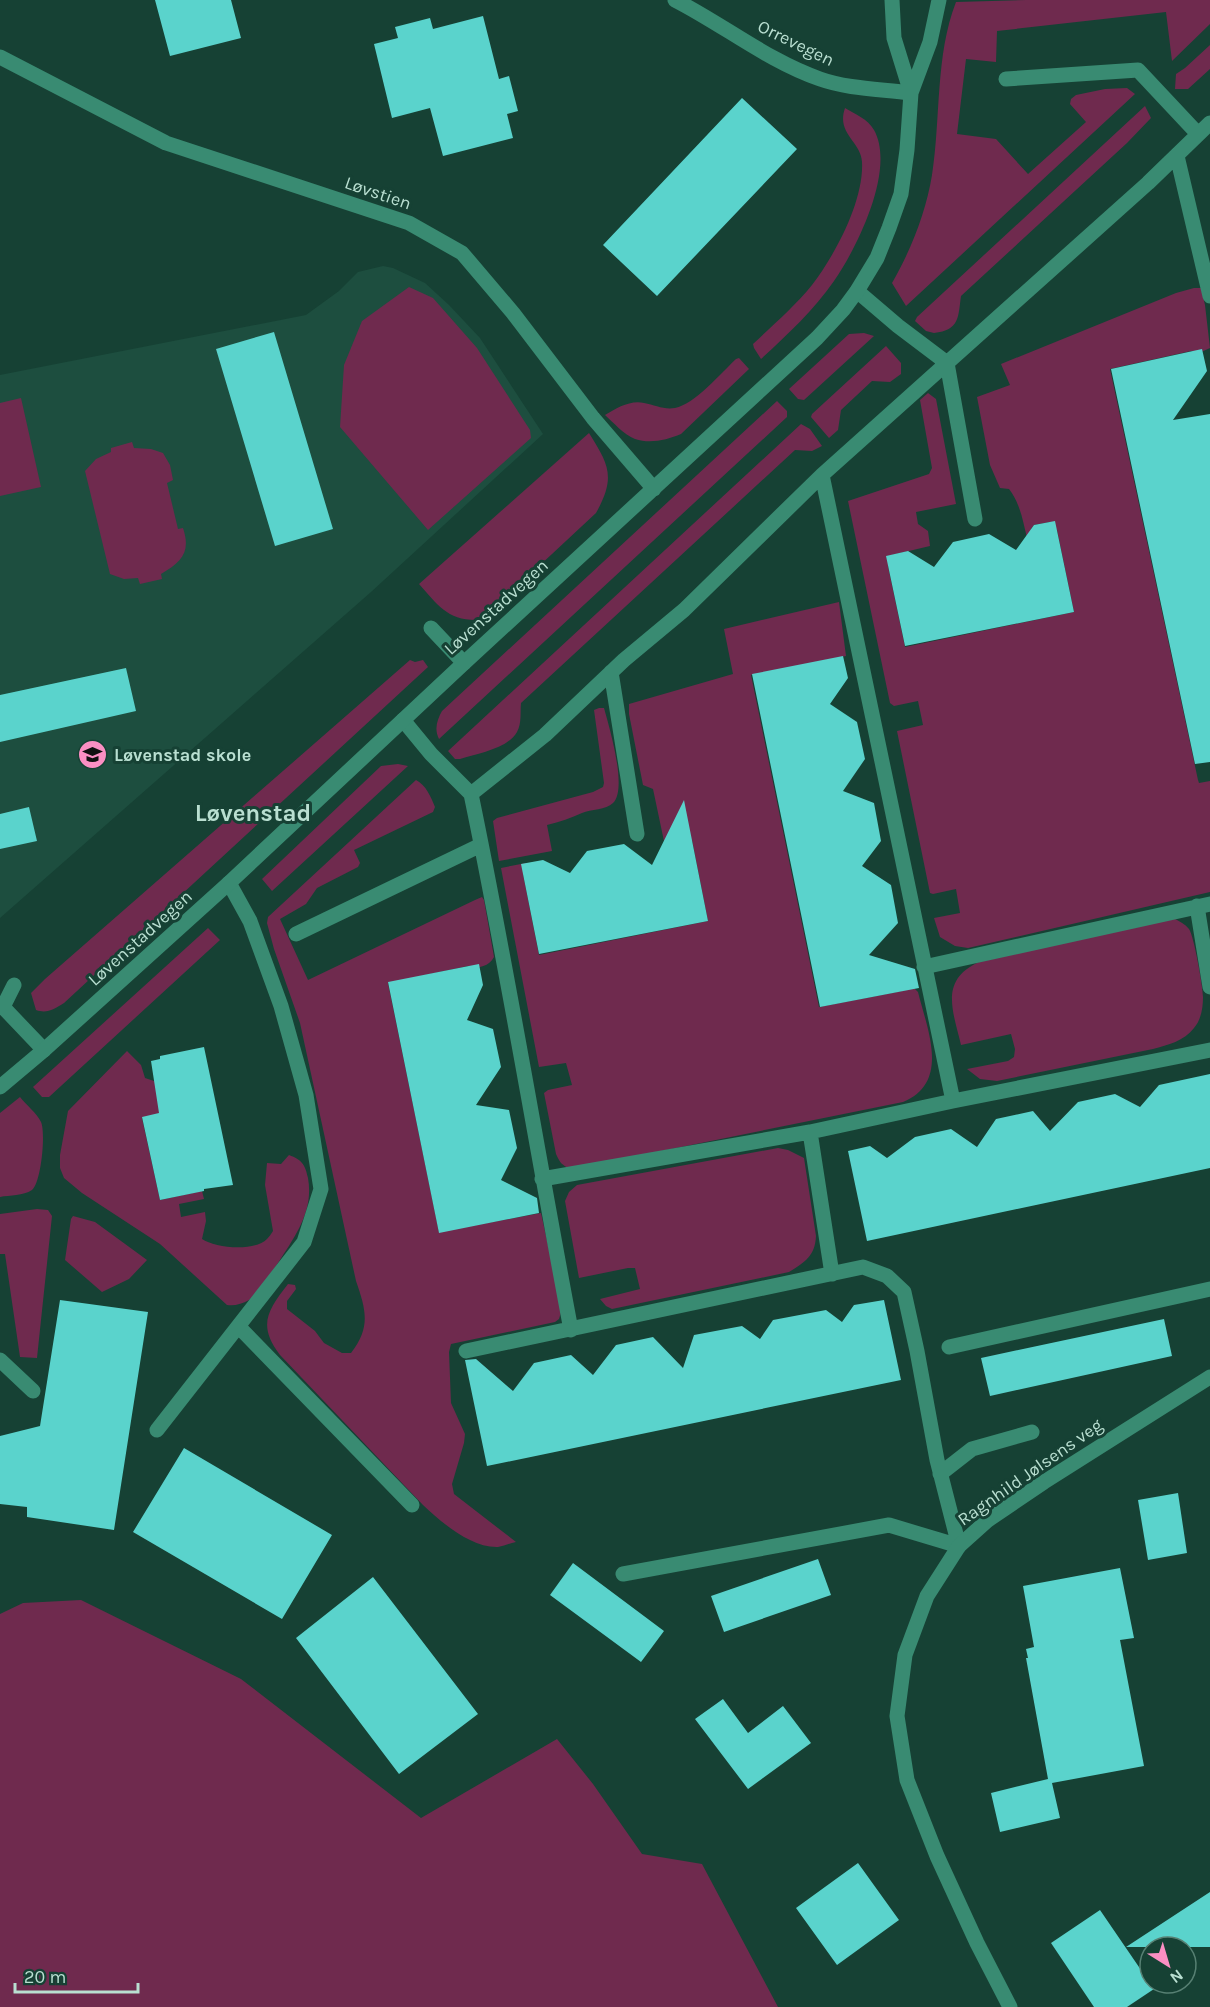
<svg xmlns="http://www.w3.org/2000/svg" width="1210" height="2007" viewBox="0 0 1210 2007" font-family="Karla,sans-serif">
	<style>
		.built { fill: #1d4e3f }
		.green { fill: #6f2a4e }
		.building { fill: #5ad3cc }
		.lines { fill: none; stroke-linecap: round; stroke-linejoin: round }
		.lane { stroke: #398b72; stroke-width: 15 }
		.street { stroke: #398b72; stroke-width: 15 }
		.labels { text-anchor: middle; stroke-width: 6; stroke-linejoin: round; paint-order: stroke }
		.street-label { font-size: 18px; fill: #b9dfd1; stroke: #164134 }
		.poi-label { font-size: 18px; font-weight: bold; fill: #b9dfd1; stroke: #164134; text-anchor: start }
		.district-label { font-size: 24px; font-weight: bold; fill: #b9dfd1; stroke: #164134 }
	</style>
	<rect width="100%" height="100%" fill="#164134"/>
	<path class="built" d="M383,266L393,268L425,283L449,305L480,338L543,434L371,592L0,918V375L306,315L339,291L358,272Z"/>
	<path class="green" d="M1026,0H1210V24L1172,61L1166,12L997,31L996,62L966,59L957,134L996,139L1028,174L1086,122L1070,104L1071,99L1076,95L1105,89L1127,88L1135,94L906,306L892,283C911,250 926,212 932,175C941,118 935,56 956,2Z
		M1210,45V69L1188,89H1175L1176,74L1185,68Z
		M1145,106L1151,118L1127,143L961,296C958,317 960,330 934,333L926,331L915,321L917,317Z
		M845,108C855,114 868,119 874,130C896,169 857,248 834,281C814,310 787,335 761,359L754,348L753,344C773,325 795,306 812,285C835,255 864,201 862,162C861,141 836,134 845,108Z
		M409,287L433,298L477,348L530,430L531,438L428,530L340,427L344,365L362,321Z
		M1194,288H1201L1205,305L1210,348L1199,353L1191,351L1110,369L1198,780L1199,783L1210,781V892L968,948L955,946L940,937L934,918L960,913L956,889L933,894L930,893L897,731L923,725L918,701L894,706L890,703L848,501L929,474L932,468L920,400L928,393L936,399L956,504L916,512L918,524L928,531L930,546L892,555L888,566L905,647L1074,612L1057,530L1050,522L1034,525L1031,529L1032,537L1027,538C1023,521 1020,503 1009,489L1000,488L990,465L977,397L1010,385L1001,364L1176,293Z
		M864,333L874,336L804,400L798,399L789,389L849,334Z
		M886,346L901,363V374L890,382L872,381L841,410L838,430L829,438L811,417L812,414Z
		M739,358L749,369L681,434C667,440 650,444 635,439C624,435 613,422 605,415C617,408 630,400 644,403C655,405 664,410 675,408C695,404 721,373 736,359Z
		M21,398L41,487L0,496V403Z
		M777,401L787,411V417L439,739C434,729 437,720 442,711Z
		M801,424L810,429L822,446L812,451L795,450L521,703C520,712 522,723 517,732C507,749 478,753 460,759H455L448,751Z
		M589,433C609,465 616,477 596,513L493,609L476,620C447,620 437,604 419,584Z
		M132,442L134,448L151,449L163,453L170,465L173,480L167,483L178,529L183,528C191,552 182,562 161,574L162,579L140,584L138,578L124,579L110,574L85,471L96,459L111,452V448Z
		M839,602L846,656L751,675L819,1007L902,991L913,987L918,992C927,1029 951,1082 903,1102L612,1161L570,1169C562,1165 560,1163 556,1154L544,1093L548,1090L572,1085L566,1063L539,1067L501,868L526,863L523,874L539,955L708,921L692,840L665,846L653,789L643,785L629,714V704L733,674L724,629Z
		M410,660L415,662L423,660L428,667L64,1003C54,1009 47,1014 36,1010L31,993L45,979Z
		M599,708H604C609,726 628,789 613,803C606,810 591,809 582,813C571,818 560,822 547,825L552,851L499,861L493,821L497,818L593,792L603,787L604,783L594,710Z
		M398,764L408,766L272,891L262,879L381,766Z
		M416,780C426,785 431,797 435,807L433,812L354,850L360,863L358,867L317,888L306,904L280,919L308,980L475,900L482,897L484,900L494,957C489,967 479,967 469,969L468,966L388,983L439,1232L541,1213L562,1309L559,1319L555,1322L451,1344L449,1352L451,1403L465,1434L464,1443L452,1484L454,1494L516,1542C510,1543 504,1546 498,1547C471,1548 441,1522 423,1505L280,1355C257,1325 268,1310 288,1284L295,1285L296,1289L287,1301V1309L315,1331L324,1343L342,1353H351C371,1327 366,1310 356,1281L300,1023L274,949L267,923L268,917Z
		M1173,918C1179,921 1185,924 1189,929C1194,936 1203,987 1203,997C1203,1008 1201,1020 1194,1028C1184,1041 1168,1045 1153,1049L997,1081L980,1079L967,1069L1008,1061L1014,1057L1015,1049L1011,1034L961,1045C953,1011 939,980 979,962Z
		M208,928L220,940L49,1097H42L33,1087Z
		M127,1051L141,1065L145,1078L154,1081L165,1080L171,1111L142,1118L160,1200L202,1191L204,1199L179,1204L181,1217L205,1212L206,1221L202,1239C215,1248 254,1252 267,1239C269,1237 271,1234 273,1231L265,1185L267,1163L281,1164L289,1155C302,1160 305,1164 308,1178C314,1211 295,1236 278,1263C269,1275 262,1291 249,1300C242,1304 235,1306 227,1305L160,1244L82,1193L64,1178L60,1168V1155L68,1111Z
		M20,1097C26,1105 37,1113 41,1122C46,1133 41,1183 32,1190C23,1196 10,1195 0,1197V1113Z
		M778,1148L788,1150L804,1158L816,1236C815,1256 805,1262 789,1272L612,1309L606,1306L600,1299L640,1289L635,1268H628L579,1278L565,1201L569,1192L577,1185Z
		M37,1209L48,1210L52,1216L37,1358L20,1357L5,1254H0V1214Z
		M73,1216L95,1222L147,1260L129,1279L102,1292L65,1260L71,1219Z
		M81,1600L241,1679L421,1818L557,1739L593,1784L642,1854L702,1864L778,2007H0V1614L23,1603Z"/>
	<path class="building" d="M155,0H231L241,38L170,56Z
		M483,16L499,79L509,76L518,111L507,114L513,138L443,156L430,108L392,118L374,44L398,38L395,27L430,18L433,29Z
		M742,98L797,149L657,296L603,245Z
		M274,332L333,529L275,546L216,349Z
		M1202,349L1207,371L1173,420L1210,414V762L1195,764L1111,369Z
		M1055,521L1074,612L905,646L886,556L908,551L934,567L953,542L989,534L1016,550L1034,525Z
		M843,656L848,678L830,704L857,722L865,759L843,791L874,803L881,841L862,866L891,885L898,923L869,955L915,969L919,988L820,1007L752,674Z
		M126,668L136,711L0,742V695Z
		M684,800L708,921L539,954L521,864L543,860L570,873L587,851L624,844L652,865Z
		M29,807L37,841L0,849V814Z
		M479,964L483,985L467,1020L493,1029L501,1067L476,1105L509,1110L517,1148L501,1180L537,1198L539,1213L439,1233L388,982Z
		M204,1047L233,1185L204,1189V1191L160,1200L142,1117L159,1113L151,1061L160,1059V1056Z
		M1210,1074V1168L867,1241L848,1151L870,1146L887,1158L915,1137L951,1129L977,1147L996,1119L1033,1111L1050,1131L1078,1102L1115,1094L1140,1107L1159,1085Z
		M60,1300L148,1312L114,1530L27,1517V1507L0,1504V1436L40,1426Z
		M884,1300L901,1380L487,1466L465,1360L476,1359L513,1391L534,1363L571,1355L593,1375L616,1345L653,1337L683,1368L694,1335L742,1326L760,1339L773,1320L826,1310L842,1322L854,1305Z
		M1164,1319L1172,1356L990,1396L981,1358Z
		M184,1448L332,1535L282,1619L133,1532Z
		M1178,1493L1187,1553L1148,1560L1138,1500Z
		M818,1559L831,1595L724,1632L711,1596Z
		M573,1563L664,1631L641,1662L550,1595Z
		M1120,1568L1134,1638L1120,1640L1144,1766L1052,1783L1060,1818L1000,1832L991,1793L1048,1779L1026,1658H1028L1026,1649L1034,1647L1023,1586Z
		M373,1577L478,1714L399,1774L296,1638Z
		M723,1699L748,1733L783,1706L811,1743L748,1789L695,1719Z
		M858,1863L899,1920L837,1965L796,1908Z
		M1210,1892V1947H1126Z
		M1100,1910L1154,1989L1127,2007H1094L1051,1943Z"/>
	<g class="lines">
		<path class="lane" d="M1006,79L1138,70L1198,134
			M1177,156L1210,296
			M857,291L898,326L947,363L975,519
			M822,475L953,1101
			M431,628L464,663
			M611,672L637,834
			M403,720L431,754L471,794L545,735L624,660L684,610L822,475L1148,183L1210,123
			M471,794C508,972 537,1151 571,1330
			M1197,906L1210,987
			M296,934L481,845
			M924,967L1210,904
			M14,985L3,1007L44,1050
			M542,1179L810,1132
			M832,1274L810,1132L953,1101L1210,1050
			M239,1327L412,1505
			M949,1347L1210,1289
			M466,1351L863,1267L887,1276L904,1292L917,1351L937,1460L959,1546
			M0,1360L33,1391
			M157,1430L304,1242L321,1189L306,1095L281,1006L250,921L229,883
			M940,1474L972,1449L1032,1432
			M623,1574L889,1525L959,1546"/>
		<path class="street" d="M675,0C724,25 768,61 820,79C848,89 881,89 911,93
			M892,0L894,38L911,93
			M0,57L166,143L409,223L462,253L513,313L593,418L654,489
			M0,1087L44,1050L229,883L464,663L817,338L843,310L857,291L877,258L889,228L901,194L907,150L911,93L930,42L939,0
			M1010,2007L977,1943L937,1856L907,1780L897,1716L905,1655L927,1596L959,1546L988,1520L1044,1482L1210,1377"/>
	</g>
	<defs>
		<symbol id="school-disc" viewBox="-11 -11 22 22"><circle r="9.5" fill="#fb8fc3" stroke="#164134"/><path d="M0-5L7-2L0 1L-7-2ZM-4 1L0 2.5L4 1V4Q0 6-4 4Z" fill="#111"/></symbol>
	</defs>
	<g fill-rule="evenodd">
		<use href="#school-disc" x="76" y="738" width="33" height="33"/>
	</g>
	<g class="labels">
		<g class="street-label">
			<text transform="translate(796 43) rotate(26)" y="6">Orrevegen</text>
			<text transform="translate(378 193) rotate(19)" y="6">Løvstien</text>
			<text transform="translate(496 607) rotate(-42)" y="6">Løvenstadvegen</text>
			<text transform="translate(140 938) rotate(-42)" y="6">Løvenstadvegen</text>
			<text transform="translate(1030 1472) rotate(-35)" y="6">Ragnhild Jølsens veg</text>
		</g>
		<g class="poi-label">
			<text x="114" y="761">Løvenstad skole</text>
		</g>
		<g class="district-label">
			<text x="253" y="821">Løvenstad</text>
		</g>
	</g>
	<g transform="translate(1168 1965) rotate(143)"><circle r="28" fill="#164134" stroke="#578073" stroke-width="1.5"/>
	<path d="M0-4.5L10 22L0 15L-10 22Z" fill="#fb8fc3"/>
	<text y="-9" font-size="16" font-weight="bold" text-anchor="middle" fill="#b9dfd1">N</text>
	</g>
	<path d="M15 1983v9h123v-9" fill="none" stroke="#b9dfd1" stroke-width="3"/>
	<text x="24" y="1983" font-size="18" fill="#b9dfd1" stroke="#164134" stroke-width="4.5" paint-order="stroke">20 m</text>
</svg>
